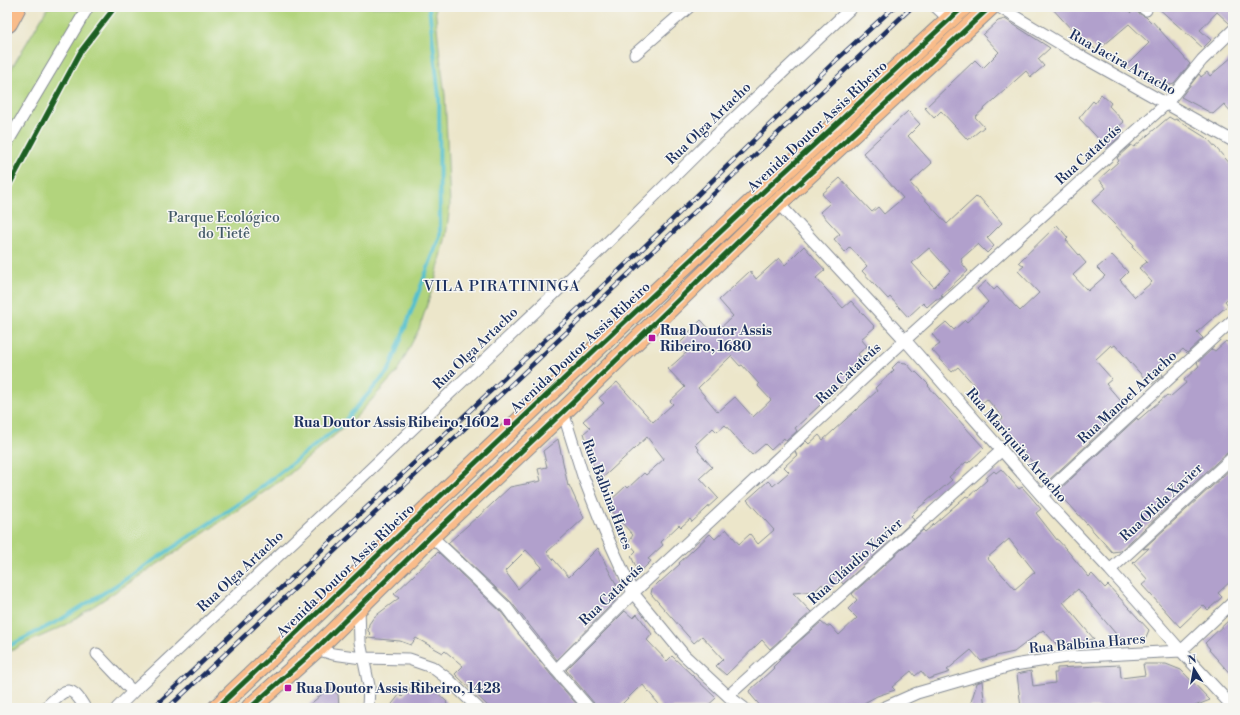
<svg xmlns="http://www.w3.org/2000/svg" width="1240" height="715" viewBox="0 0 1240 715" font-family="'Libre Bodoni',serif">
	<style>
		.green { fill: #b2d47d; stroke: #66826e }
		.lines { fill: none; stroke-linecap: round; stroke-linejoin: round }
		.stream { stroke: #54c0cd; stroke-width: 4 }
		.building { fill: #b1a0cc; fill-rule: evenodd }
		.minor-casing { stroke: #848a94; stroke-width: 13 }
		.primary-casing { stroke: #848a94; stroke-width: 20 }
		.motorway-casing { stroke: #848a94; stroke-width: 23 }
		.minor { stroke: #fff; stroke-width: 11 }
		.primary { stroke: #f9bc8a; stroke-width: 18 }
		.motorway { stroke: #f9bc8a; stroke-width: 21 }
		.rail-casing { stroke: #1b2f5e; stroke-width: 4.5 }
		.rail { stroke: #f6f6f2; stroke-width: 3; stroke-dasharray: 9; stroke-linecap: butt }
		.cycleway-casing { stroke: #f6f6f2; stroke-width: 8 }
		.cycleway { stroke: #1b5e20; stroke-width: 5 }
		.poi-dot { fill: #b5179e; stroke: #f6f6f2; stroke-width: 1.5 }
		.labels { text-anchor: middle; stroke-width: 3; stroke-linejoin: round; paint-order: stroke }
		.street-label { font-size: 14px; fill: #1b2f5e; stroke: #f6f6f2 }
		.park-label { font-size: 14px; fill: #415866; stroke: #f6f6f2 }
		.poi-label { font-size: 14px; font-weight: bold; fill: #1b2f5e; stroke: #f6f6f2; text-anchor: start }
		.neighbourhood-label { font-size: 15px; letter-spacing: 1px; fill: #1b2f5e; stroke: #f6f6f2 }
	</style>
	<rect width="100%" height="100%" fill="#f6f6f2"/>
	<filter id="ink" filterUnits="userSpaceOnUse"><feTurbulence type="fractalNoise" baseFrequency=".025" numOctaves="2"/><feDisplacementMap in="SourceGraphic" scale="8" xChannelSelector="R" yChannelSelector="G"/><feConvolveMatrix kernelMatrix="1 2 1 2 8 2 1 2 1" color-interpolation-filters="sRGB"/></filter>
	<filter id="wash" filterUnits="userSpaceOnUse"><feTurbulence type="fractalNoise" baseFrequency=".012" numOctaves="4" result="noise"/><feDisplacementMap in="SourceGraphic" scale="16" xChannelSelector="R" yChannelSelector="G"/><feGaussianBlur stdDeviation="0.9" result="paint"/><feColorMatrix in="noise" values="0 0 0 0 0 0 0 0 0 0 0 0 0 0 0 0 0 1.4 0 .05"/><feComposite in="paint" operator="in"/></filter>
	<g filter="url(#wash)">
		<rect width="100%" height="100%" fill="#ece6ca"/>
		<path class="green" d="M48,7H435L439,48L445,95L450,206L446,236L435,281L419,329L397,372L356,417L286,477L185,546L62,627L26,643L7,653V76Z"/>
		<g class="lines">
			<path class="stream" d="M7,647L60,620L123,581L250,496L341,425L389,370L440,236L439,97L429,7"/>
		</g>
		<g id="blocks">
			<path class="building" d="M1051,7H1125L1131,13L1135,9L1138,13L1146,17L1151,22L1152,21L1190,64L1174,83L1162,87H1157L1125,67L1149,43L1129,24L1097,51L1088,42L1086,44L1082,41Z
				M1157,7H1173L1175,9L1176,7H1233V23L1230,24L1217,12L1200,30L1211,40L1203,48Z
				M1005,19L1050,48L1038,59L1044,66L1031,77L1026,71L975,117L984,127L968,140L941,111L934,118L925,108L975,60L983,68L999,52L983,35L998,21Z
				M1233,56V114L1224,104L1213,114L1181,97L1199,74L1201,77L1207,72L1210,76Z
				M1101,94L1111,103L1109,106L1124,122L1116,129L1122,135L1107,148L1079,118L1093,101L1095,103Z
				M908,111L920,124L908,136L932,163L910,183L947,224L976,197L977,198L979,197L1002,223L987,238L994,246L987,253L978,244L961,259L962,261L961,262L968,271L941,295L943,297L939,299H936L927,307L923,303L908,317L890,297L888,299L862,271L867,266L850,247L845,252L834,239L840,234L820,212L830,203L822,194L840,178L872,212L878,207L884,214L903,198L863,153ZM929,248L950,271L934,287L912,263Z
				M1169,117L1174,120L1176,119L1208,139L1233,167V294L1225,301L1228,305L1197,332L1203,338L1187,353L1183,349L1159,370L1163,375L1152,384L1147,378L1146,380L1115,345L1112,347L1111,345L1095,360L1112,379L1106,384L1127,408L1049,480L997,423L1003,418L987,399L982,403L973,392L976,390L975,388L976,387L958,367L952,372L932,350L940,344L932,334L946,322L954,330L965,320L967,322L988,302L977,289L986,281L994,290L997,287L1020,311L1039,293L1018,271L1024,266L1019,262L1057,225L1068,238L1066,240L1086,263L1073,275L1088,291L1105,276L1097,268L1112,255L1128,272L1120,280L1135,297L1152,282L1139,268L1147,262L1133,247L1134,245L1092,201L1106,188L1099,179L1119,161L1117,158L1131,145L1134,147Z
				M804,246L825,270L816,278L843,308L851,301L875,327L861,339L867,346L858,354L866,363L795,428L797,431L786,441L784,438L771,450L765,444L752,455L725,425L717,432L713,428L695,445L699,449L698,451L712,467L700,478L718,498L692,522L690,519L681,527L679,525L661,542L663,545L648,559L651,561L643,569L636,567L631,556L636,551L628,542L633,535L609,509L613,505L610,501L626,486L628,488L644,473L646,475L664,459L647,437L598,482L584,433L590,428L583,421L604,403L599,398L617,382L653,422L673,404L670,401L685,387L668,369L687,352L679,344L689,334L688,333L701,320L714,334L733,316L719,300L750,271L756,279L779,258L785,265ZM731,356L740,366L742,365L759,384L758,386L771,400L753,417L735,397L718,412L698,388Z
				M1226,341L1233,349V450L1228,452L1120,551L1112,552L1060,494L1062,493L1059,490L1137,418L1138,420L1167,395L1170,397L1186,383L1184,380L1199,366L1197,363L1212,349L1215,351Z
				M898,362L906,363L915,373L916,372L929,385L928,386L984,448L968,463L966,462L949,477L952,480L914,512V513L911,516L914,520L843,584L840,580L828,591L822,584L815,591L793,593L811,612L770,649L762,640L726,675L716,666L723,659L702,636L694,643L651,594L652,589L660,581V582L680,564L679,563L710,534L715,539L726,529L739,544L750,534L758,544L774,530L747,500L768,481L773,486L789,472L784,467L797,455L795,452L806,441L809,444L819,435L823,440L877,391L875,388L894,370L892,368Z
				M558,439L568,486L569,485L584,518L547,552L569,577L598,548L608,569L620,591L612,599L615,601L557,660L511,602L448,543L477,517V518L510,487L541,481L538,469L547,467L543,451ZM526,550L542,567L518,589L505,571Z
				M1233,467V579L1218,593L1222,597L1208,610L1203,605L1180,627L1142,585L1148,580L1133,563L1149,548L1143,549Z
				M1001,469L1019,489L1022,487L1031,497L1041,509L1036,513L1057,540H1058L1066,549L1089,577L1092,574L1105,588L1108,585L1149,630L1146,637L1121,640L1078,589L1063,602L1094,639L1057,645L1043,630L1014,652L1000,655L981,661L971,650L947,670L950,672L928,679L921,671L915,676L911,671L892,687L895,690L877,696L855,708H762L751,695L749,691L774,668L773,667L780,660L779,659L821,622L827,627L830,625L839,635L857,618L848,609L857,600L852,594L923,530L925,532L966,496L968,497L987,480L986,478L994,471L996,473ZM1009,539L1035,572L1015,589L987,558Z
				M438,552L501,612L551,675L580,708H490L455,674L463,666L445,651L443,653L416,638L411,645L400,641L367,638L371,634L368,631L369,624L374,617L399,598L394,594Z
				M625,611L633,618L637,614L652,634L647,640L667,661L672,656L716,698L705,708H662L643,685L637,689L618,708H596L594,703L566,670Z
				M1233,616V677L1209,650L1210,649L1205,643Z
				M1143,664H1166L1181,670L1210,700L1190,708H1021L1017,674L1031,671L1033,686L1055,683L1054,673H1057V668L1120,665L1121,678L1145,675Z
				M418,680L425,687L428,684L447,702L446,703L451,708H389L400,694L402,697Z
				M982,681L985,708H971V702L977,683Z
				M329,688L338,694L339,708H306Z"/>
		</g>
	</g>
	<g filter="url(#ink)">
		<use href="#blocks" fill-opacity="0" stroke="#848a94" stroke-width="1"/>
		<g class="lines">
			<defs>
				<path id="minor" d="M936,7L950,20
					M999,7L1074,52L1233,141
					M1142,7L1146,10
					M635,54L689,7
					M7,143L88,7
					M778,203L905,340L1055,511L1110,570L1181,651L1233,707
					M563,412L583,476L605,532L633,593L684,655L728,696L744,708
					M1042,496L1233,320
					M431,536L506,607L520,626L556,670L589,708
					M1110,570L1233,457
					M359,606L360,642L369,686L368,708
					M316,649L333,654L362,658L409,659L432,667L448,679L478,708
					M1181,651L1233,602
					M97,654L133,692
					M556,670L633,593L905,340L1166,104L1202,60L1233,30
					M728,696L1002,450
					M45,708C64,691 69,680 85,708
					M117,708L133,692L359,480L600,250L708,143L852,7
					M883,708L917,693L1014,665L1066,657L1181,651"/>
				<path id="primary" d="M217,708L567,376L764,191L963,7
					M250,708L316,649L431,536L563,412L778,203L990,7"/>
				<path id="motorway" d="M7,22L15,7"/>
			</defs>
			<use href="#minor" class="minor-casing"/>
			<use href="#primary" class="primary-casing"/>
			<use href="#motorway" class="motorway-casing"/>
			<use href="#minor" class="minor"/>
			<use href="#primary" class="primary"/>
			<use href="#motorway" class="motorway"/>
			<defs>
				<path id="rail" d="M153,708L642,249L833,63L894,7
					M168,708L912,7"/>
			</defs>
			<use href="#rail" class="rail-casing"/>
			<use href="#rail" class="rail"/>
			<defs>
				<path id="cycleway" d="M7,189L81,51L115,7
					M217,708L567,376L764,191L963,7
					M250,708L316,649L431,536L563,412L778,203L990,7"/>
			</defs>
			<use href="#cycleway" class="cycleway-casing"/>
			<use href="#cycleway" class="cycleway"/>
		</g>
	</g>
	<g class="poi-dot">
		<rect x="648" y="334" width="8" height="8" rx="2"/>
		<rect x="503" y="418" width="8" height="8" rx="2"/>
		<rect x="284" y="684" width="8" height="8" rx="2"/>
	</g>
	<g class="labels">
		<g class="street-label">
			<text transform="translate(1123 62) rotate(29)" y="5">Rua Jacira Artacho</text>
			<text transform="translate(708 123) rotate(-44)" y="5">Rua Olga Artacho</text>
			<text transform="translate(817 126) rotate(-43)" y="5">Avenida Doutor Assis Ribeiro</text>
			<text transform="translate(1088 154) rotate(-42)" y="5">Rua Catateús</text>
			<text transform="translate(580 347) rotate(-43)" y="5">Avenida Doutor Assis Ribeiro</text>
			<text transform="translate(475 348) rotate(-44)" y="5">Rua Olga Artacho</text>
			<text transform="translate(848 373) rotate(-43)" y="5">Rua Catateús</text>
			<text transform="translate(1127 397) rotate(-43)" y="5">Rua Manoel Artacho</text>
			<text transform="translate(1017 445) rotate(49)" y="5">Rua Mariquita Artacho</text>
			<text transform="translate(608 494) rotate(69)" y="5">Rua Balbina Hares</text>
			<text transform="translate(1161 502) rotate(-43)" y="5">Rua Olida Xavier</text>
			<text transform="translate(855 561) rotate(-42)" y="5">Rua Cláudio Xavier</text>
			<text transform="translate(345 570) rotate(-44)" y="5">Avenida Doutor Assis Ribeiro</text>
			<text transform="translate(240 571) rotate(-43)" y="5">Rua Olga Artacho</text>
			<text transform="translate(611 594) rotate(-44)" y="5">Rua Catateús</text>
			<text transform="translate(1087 643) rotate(-5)" y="5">Rua Balbina Hares</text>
		</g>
		<g class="park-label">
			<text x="224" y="222">Parque Ecológico<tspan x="224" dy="16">do Tietê</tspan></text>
		</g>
		<g class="poi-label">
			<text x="660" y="335">Rua Doutor Assis<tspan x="660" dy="16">Ribeiro, 1680</tspan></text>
			<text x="499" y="427" text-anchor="end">Rua Doutor Assis Ribeiro, 1602</text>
			<text x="296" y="693">Rua Doutor Assis Ribeiro, 1428</text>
		</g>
		<g class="neighbourhood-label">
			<text x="502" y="291">VILA PIRATININGA</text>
		</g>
	</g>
	<rect width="1240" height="715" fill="none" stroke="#f6f6f2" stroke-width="24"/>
	<g transform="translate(1194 669) rotate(349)" stroke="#f6f6f2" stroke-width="3" paint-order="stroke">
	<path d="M0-3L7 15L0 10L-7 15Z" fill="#1b2f5e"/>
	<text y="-6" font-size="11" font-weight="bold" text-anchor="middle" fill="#1b2f5e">N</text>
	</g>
</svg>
